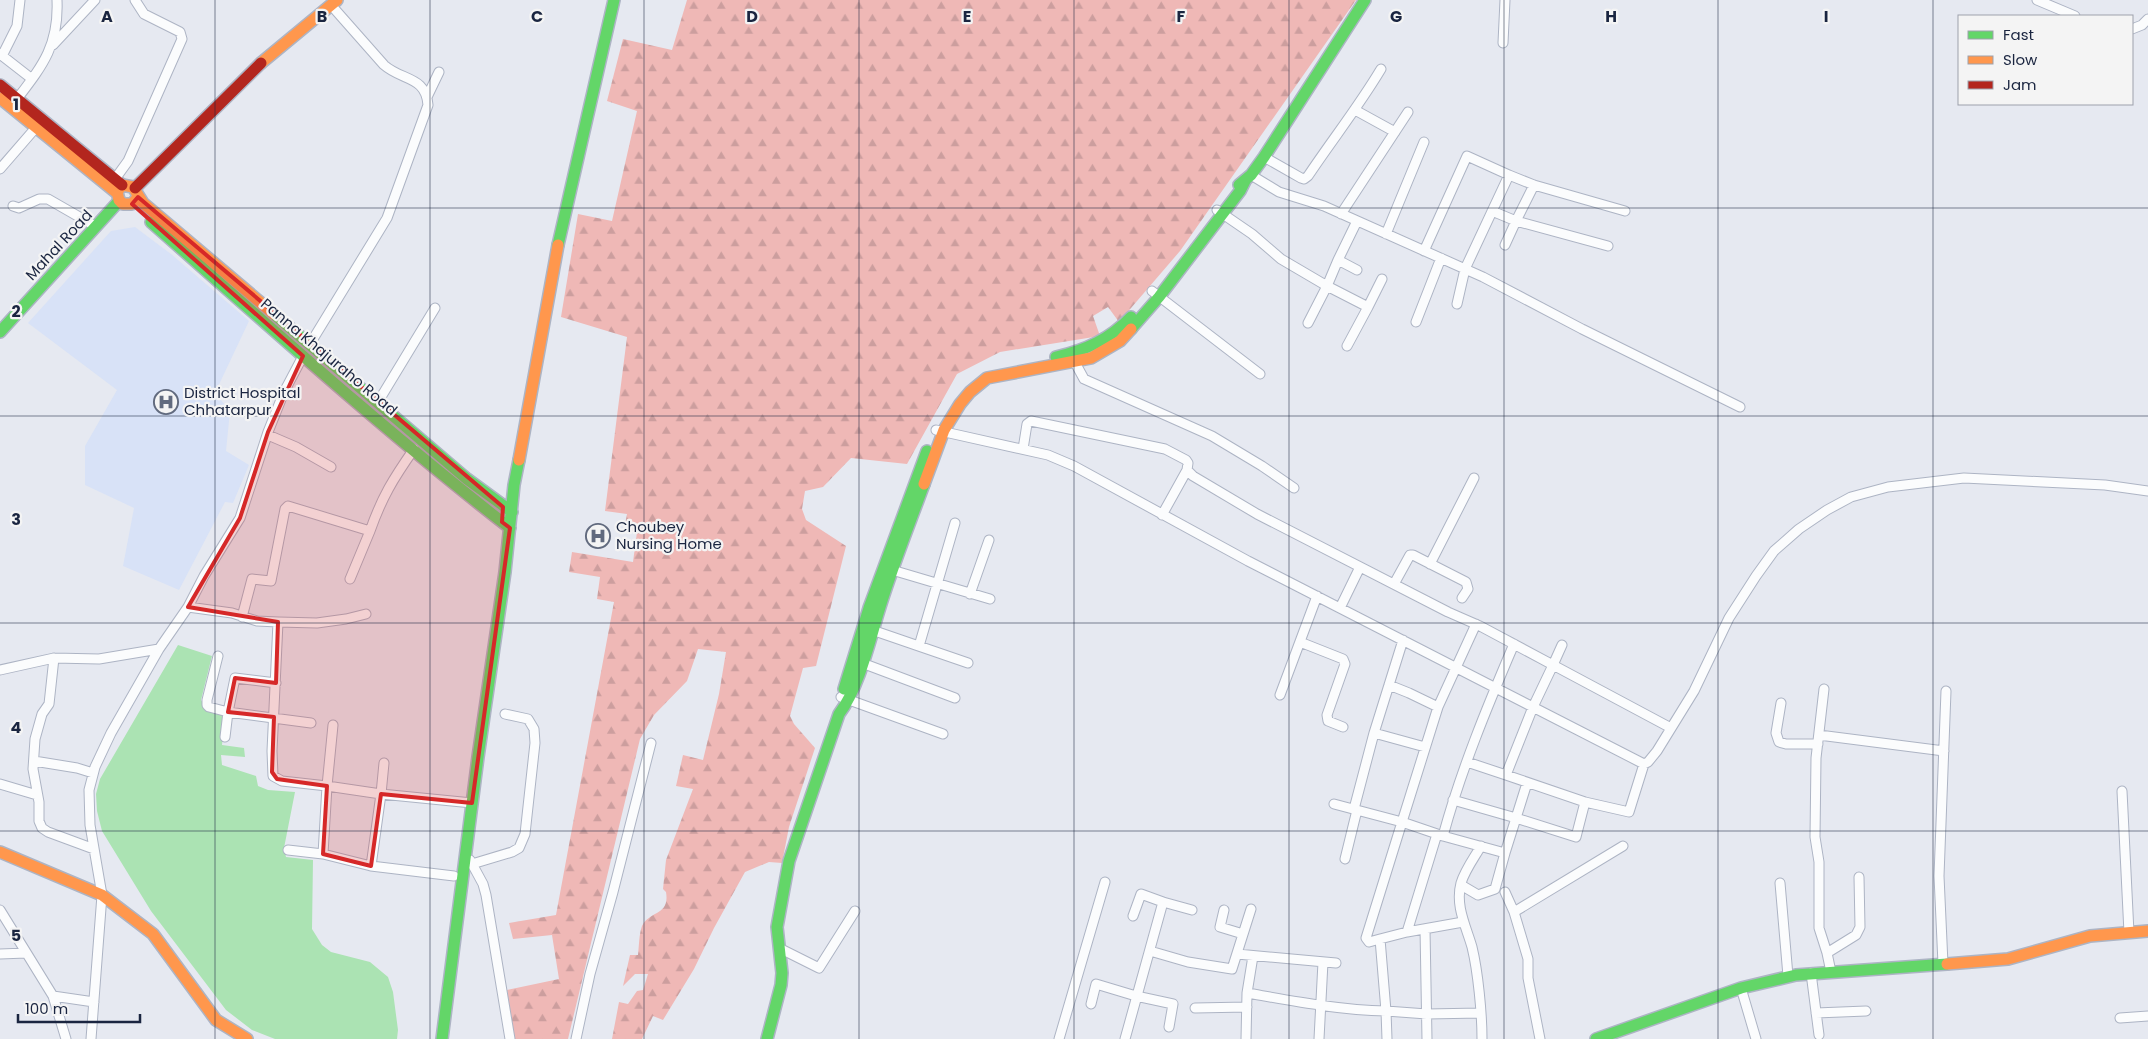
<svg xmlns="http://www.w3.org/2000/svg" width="2148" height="1039" viewBox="0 0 2148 1039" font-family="Poppins,sans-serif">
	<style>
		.built { fill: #d8e2f7 }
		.forest { fill: url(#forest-firs) }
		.water { fill: #abe3b3 }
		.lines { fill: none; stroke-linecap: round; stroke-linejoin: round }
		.street-casing { stroke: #adb4c4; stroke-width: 11 }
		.fast-casing { stroke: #adb4c4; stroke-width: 14 }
		.slow-casing { stroke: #adb4c4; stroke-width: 14 }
		.jam-casing { stroke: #adb4c4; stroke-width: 14 }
		.street { stroke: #fbfcfd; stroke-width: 9 }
		.fast { stroke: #63d668; stroke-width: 11 }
		.slow { stroke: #ff974d; stroke-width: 11 }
		.jam { stroke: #b3261e; stroke-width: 11 }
		.marked { fill: #d62828; fill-opacity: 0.2; stroke: #d62828; stroke-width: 4; stroke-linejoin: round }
		.grid { fill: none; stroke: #1a2540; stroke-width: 1; stroke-opacity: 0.55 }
		.labels { text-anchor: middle; stroke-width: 4.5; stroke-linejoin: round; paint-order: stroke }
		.street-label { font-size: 15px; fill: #1a2540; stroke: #f4f4f4 }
		.poi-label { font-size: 15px; fill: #1a2540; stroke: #f4f4f4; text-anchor: start }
		.grid-label { font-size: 16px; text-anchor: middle; font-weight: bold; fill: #1a2540; stroke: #f4f4f4; stroke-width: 4.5; stroke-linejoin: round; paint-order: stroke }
	</style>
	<defs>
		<pattern id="forest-firs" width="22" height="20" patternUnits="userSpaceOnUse" patternTransform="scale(1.25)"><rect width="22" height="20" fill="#efb8b6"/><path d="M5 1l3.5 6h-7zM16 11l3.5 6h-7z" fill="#cc9e9e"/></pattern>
	</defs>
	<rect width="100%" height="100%" fill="#e6e9f1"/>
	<path class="built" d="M135,227L171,254L249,321L215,393L230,411L226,451L249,465L233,503L225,502L179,590L123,566L134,508L85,485V446L117,390L28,323L111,231Z"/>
	<path class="forest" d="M687,0H1356L1180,251L1119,322L1108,307L1093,316L1100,336L1000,352L957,374L907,464L851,458L823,487L805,491L802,509L806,520L846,546L816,666L803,668L790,716L794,724L815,748L789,827L782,863L769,862L745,872L714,928L694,969L663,1020L653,1016L642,1039H612L619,1002L628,1004L637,991L643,990L648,974H635L623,986L630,955H638C639,947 639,934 642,926C650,910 670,916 666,892L663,889L666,860L693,789L676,786L683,755L703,760L719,694L726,652L698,649L687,681L654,715L640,739L568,1039H514L507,990L559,979L552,935L513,939L509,923L556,915L614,602L597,599L600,577L569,572L572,552L633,562L637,532L624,530L627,514L605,511L627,337L561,317L578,214L612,221L637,111L607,101L623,39L672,50Z"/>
	<path class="water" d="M178,645L212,656L201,700L207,709L225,713L222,745L244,748L245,757L221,755L222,765L256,776L258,786L268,790L295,792L284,848L286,857L313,860L312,929L322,945L331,952L370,962L388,977L393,992L398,1030L397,1039H275L252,1030L226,1010L151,911L102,831L97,811L96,794L100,779Z"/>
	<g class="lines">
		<defs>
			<path id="street" d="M2037,0L2075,16
				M2132,29L2142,25L2148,19
				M1503,43L1505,0
				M53,45L95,0
				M0,54L32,79
				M2,56L17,26L20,0
				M427,97L439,72
				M17,99C43,65 59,45 57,0
				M1355,110L1395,132
				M1264,157L1301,178L1304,179L1308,176C1332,140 1359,106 1381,69
				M0,169L39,124
				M1251,175L1279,192L1324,206L1483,277L1582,329L1740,407
				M115,179L128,161L182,39L180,32L144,14L135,0
				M1534,185L1516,221L1608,246
				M13,206L19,208L39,199H48L95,226
				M1217,210L1252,234L1281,259L1327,286L1338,260
				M1492,211L1516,221L1505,245
				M1341,214L1408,112
				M1357,221L1338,260L1357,270
				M1386,234L1424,142
				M1424,251L1467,156L1509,175
				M1152,291L1260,374
				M1457,304L1465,269L1509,175L1534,185L1625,211
				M1416,322L1441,258
				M1308,323L1327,286L1368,307L1382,279
				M310,344L387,218L428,105C426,76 402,81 384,65L331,5
				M1347,346L1368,307
				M1072,357L1084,379L1212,436L1262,466L1294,488
				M378,402L435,308
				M936,430L1048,455L1074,466L1248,561L1644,764L1648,762L1657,751L1694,691L1729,618L1756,576L1774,551L1799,529L1827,510L1851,497L1888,487L1964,478L2105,485L2148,491
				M268,435L296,447L331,467
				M1023,449L1027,424L1031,421L1165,449L1186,460L1188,463L1187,470L1193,476L1257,514L1448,612L1480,626L1553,665L1533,707L1506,775L1585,802L1629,812L1644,764
				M1162,515L1187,470
				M370,531C382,497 393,479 414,449
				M1430,564L1474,478
				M892,570L990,599
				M1394,584L1410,555H1413L1466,582L1468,589L1462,598
				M970,594L989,540
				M188,607L232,613L257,621L278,622L317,623L346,619L366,614
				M1340,608L1360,567
				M242,617L252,579L271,581L285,509L288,506L370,531L350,579
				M278,622L272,751L273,776L282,781L327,786L333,725
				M872,630L968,663
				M1300,642L1343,659L1345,664L1327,715L1328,721L1343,727
				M1562,645L1553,665L1671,728
				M919,646L955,523
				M218,656L207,700V705L209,707L228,712L235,678L276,683
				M54,658L49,704L42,714L35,739L33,769L39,802V821L42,828L48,832L94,849
				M862,663L955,698
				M0,670L54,658L99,659L159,649
				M1389,685L1409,693L1438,707
				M1824,689L1816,758L1815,837L1819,862V928L1827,953
				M1280,695L1317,596
				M841,697L943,734
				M1781,703L1776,733L1779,742L1786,744H1818
				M1374,733L1425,747
				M1819,735L1944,751
				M225,737L228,712L311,723
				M34,761L77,768L93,773
				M1467,762L1506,775
				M384,763L381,794L327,786L323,854L371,866L381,794L472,803
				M1527,783L1516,818L1576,837L1585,802
				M0,784L37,795
				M2122,791L2129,933
				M1453,800L1516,818L1505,853L1443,836C1461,770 1487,707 1514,644
				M1354,809L1374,733L1403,640
				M1437,834L1407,932L1463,922
				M1443,836L1402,822L1438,707L1476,624
				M1481,846C1474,858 1465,870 1461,883C1455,906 1466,926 1472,947C1478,972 1482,1013 1482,1039
				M288,850L323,854
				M1345,859L1357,810
				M470,860L483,884L486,895L510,1039
				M472,864L512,852L519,848L525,834L535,743L534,729L528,719L505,714
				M371,866L454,876
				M1780,883L1788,976
				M1461,885L1478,895L1495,889L1505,853
				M1505,892L1514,912L1528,959V978L1540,1039
				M1163,902L1192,910
				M0,910L53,996L66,1039
				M1224,910L1220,927L1243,934
				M1514,912L1623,846
				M1425,929L1427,1039
				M1380,939L1407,932
				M779,948L819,968L855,911
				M1150,951L1188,962L1232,969L1251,909
				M0,954L26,953
				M1237,954L1336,963
				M1253,956L1247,993C1293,1001 1339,1010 1386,1011L1380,939L1369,942L1366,938L1402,822L1334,804
				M1943,964L1939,876L1946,691
				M1831,972L1827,953L1856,935L1860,927L1859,877
				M1811,973L1819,1035
				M1741,988L1756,1039
				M53,996L94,1002
				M1091,1004L1096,984L1136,996L1173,1004L1169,1027
				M1195,1008L1247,1007
				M1816,1013L1866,1011
				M2120,1018L2148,1016
				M91,1039L102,895L90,825L89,790L95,767L111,733L159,649L188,607L204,576L240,518L268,432L284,392L303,356
				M576,1039L590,974L613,892L651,743
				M1059,1039L1105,882
				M1125,1039L1163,902L1141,894L1133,916
				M1246,1039L1247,993
				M1319,1039L1323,962
				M1387,1039L1386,1011L1427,1014L1480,1013"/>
			<path id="fast" d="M1239,185L1251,175L1264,157L1365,0
				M151,222C269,326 386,432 510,528
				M558,245L614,0
				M274,314L467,479L512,512
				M1131,329L1159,297L1240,191L1245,181
				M0,332L119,201
				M1056,357C1086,350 1110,339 1131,317
				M844,689L869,608L927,451
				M442,1039L478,757L505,572L514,485L519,460
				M767,1039L781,985L782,973L777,927L789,861L839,714C859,688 870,639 880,607C893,565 909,525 924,484
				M1596,1039L1741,988L1796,975L1947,964"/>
			<path id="slow" d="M261,63L337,0
				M0,98L117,193
				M138,197L132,204H123L119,200L117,192L122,185L133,187L143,203L274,314
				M519,460L558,245
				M924,484L944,430L960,404L970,392L987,378L1091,358L1120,341L1131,329
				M0,852L102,895L153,934L216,1020L247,1039
				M1947,964L2008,959L2090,936L2148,931"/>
			<path id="jam" d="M0,85L122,185
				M135,188L261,63"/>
		</defs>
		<use href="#street" class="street-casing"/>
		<use href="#fast" class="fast-casing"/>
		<use href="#slow" class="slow-casing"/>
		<use href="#jam" class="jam-casing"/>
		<use href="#street" class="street"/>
		<use href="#fast" class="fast"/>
		<use href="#slow" class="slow"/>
		<use href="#jam" class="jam"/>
	</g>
	<path class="marked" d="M138,197L503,507L502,522L510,528L472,803L381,794L371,866L323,854L327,786L277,779L272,772L274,717L228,712L235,678L276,683L278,622L188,607L240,518L268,432L303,356L132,204Z"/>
	<path class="grid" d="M215,0V1039M430,0V1039M644,0V1039M859,0V1039M1074,0V1039M1289,0V1039M1504,0V1039M1718,0V1039M1933,0V1039M0,208H2148M0,416H2148M0,623H2148M0,831H2148"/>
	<defs>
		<symbol id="hospital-ring" viewBox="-11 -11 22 22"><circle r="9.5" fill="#f4f4f4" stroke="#616a7e" stroke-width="1.5"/><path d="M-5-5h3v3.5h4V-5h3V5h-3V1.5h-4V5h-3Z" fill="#616a7e"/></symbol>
	</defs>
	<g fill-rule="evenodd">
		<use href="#hospital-ring" x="152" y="388" width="28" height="28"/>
		<use href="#hospital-ring" x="584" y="522" width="28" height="28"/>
	</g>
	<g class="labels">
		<g class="street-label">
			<text transform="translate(59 245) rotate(-47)" y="5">Mahal Road</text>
			<text transform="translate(329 357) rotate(40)" y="5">Panna Khajuraho Road</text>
		</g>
		<g class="poi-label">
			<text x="184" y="398">District Hospital<tspan x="184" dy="17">Chhatarpur</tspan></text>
			<text x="616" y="532">Choubey<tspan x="616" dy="17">Nursing Home</tspan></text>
		</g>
	</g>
	<g class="grid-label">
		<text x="107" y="22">A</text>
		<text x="322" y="22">B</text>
		<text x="537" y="22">C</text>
		<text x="752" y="22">D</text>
		<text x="967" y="22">E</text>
		<text x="1181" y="22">F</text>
		<text x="1396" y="22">G</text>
		<text x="1611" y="22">H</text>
		<text x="1826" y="22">I</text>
		<text x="16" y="110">1</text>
		<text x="16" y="317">2</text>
		<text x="16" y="525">3</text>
		<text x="16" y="733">4</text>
		<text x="16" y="941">5</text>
	</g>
	<rect x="1958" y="15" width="175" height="90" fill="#f4f4f4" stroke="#9da1ac"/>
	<rect x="1968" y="31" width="25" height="8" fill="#63d668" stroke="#9da1ac"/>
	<text x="2003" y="40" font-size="15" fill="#1a2540">Fast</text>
	<rect x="1968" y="56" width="25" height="8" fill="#ff974d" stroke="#9da1ac"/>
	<text x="2003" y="65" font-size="15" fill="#1a2540">Slow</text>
	<rect x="1968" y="81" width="25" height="8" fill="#b3261e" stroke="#9da1ac"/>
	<text x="2003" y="90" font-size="15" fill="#1a2540">Jam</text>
	<path d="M18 1014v8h122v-8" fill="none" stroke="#1a2540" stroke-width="2.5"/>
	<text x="25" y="1014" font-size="15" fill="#1a2540" stroke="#f4f4f4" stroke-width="4" paint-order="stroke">100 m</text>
</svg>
